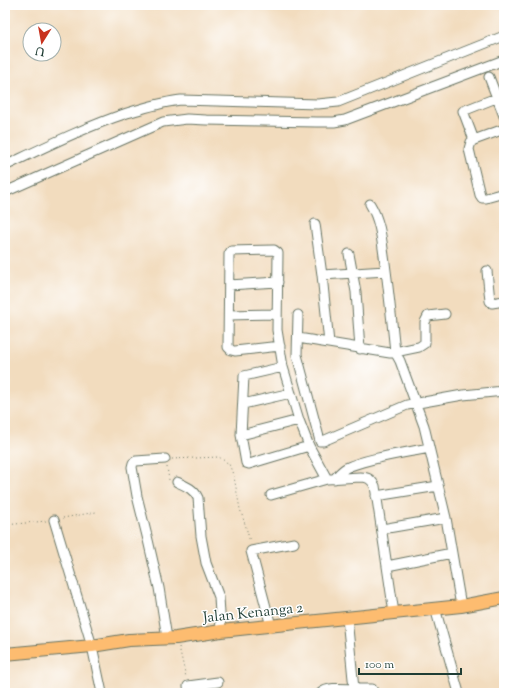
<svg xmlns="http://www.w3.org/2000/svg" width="509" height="698" viewBox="0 0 509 698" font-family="'Sorts Mill Goudy',serif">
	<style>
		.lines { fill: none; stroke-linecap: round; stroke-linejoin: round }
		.minor-casing { stroke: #697564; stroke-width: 11 }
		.major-casing { stroke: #697564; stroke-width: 14 }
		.path { stroke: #697564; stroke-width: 1; stroke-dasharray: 1 3; stroke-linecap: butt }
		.minor { stroke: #fff; stroke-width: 9 }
		.major { stroke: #fdbc70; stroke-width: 12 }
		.labels { text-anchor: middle; stroke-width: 3; stroke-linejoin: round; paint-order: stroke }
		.street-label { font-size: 15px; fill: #1f3d34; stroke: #fff }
	</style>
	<rect width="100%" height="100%" fill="#fff"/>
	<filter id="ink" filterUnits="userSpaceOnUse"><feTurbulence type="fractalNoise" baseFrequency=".025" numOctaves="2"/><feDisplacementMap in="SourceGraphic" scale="8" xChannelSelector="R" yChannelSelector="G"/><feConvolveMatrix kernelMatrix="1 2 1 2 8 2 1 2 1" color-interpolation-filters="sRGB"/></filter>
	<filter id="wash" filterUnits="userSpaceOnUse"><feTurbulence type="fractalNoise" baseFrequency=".012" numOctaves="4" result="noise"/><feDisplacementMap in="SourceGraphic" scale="16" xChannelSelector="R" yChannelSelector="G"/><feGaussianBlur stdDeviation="0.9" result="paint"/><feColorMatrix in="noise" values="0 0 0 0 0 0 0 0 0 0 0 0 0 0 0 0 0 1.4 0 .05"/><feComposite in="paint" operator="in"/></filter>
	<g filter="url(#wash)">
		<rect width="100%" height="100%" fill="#f2dcbe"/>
	</g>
	<g filter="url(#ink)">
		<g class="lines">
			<defs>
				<path id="minor" d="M489,77L504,116
					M504,129L474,140L471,142L469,149L480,195L482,198H486L504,193
					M474,140L463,111L496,98
					M5,166C45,147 85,127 127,113C145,108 162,102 181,100L318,104L338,102L504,36
					M5,192L163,122L187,119L206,120L317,122H334L345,120L504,60
					M370,204C381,222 382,243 385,263C389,293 392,322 395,352L400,361L424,426L446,518L461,606
					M315,224L322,275
					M349,254L356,292L360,349
					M487,271L490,301L492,303L504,301
					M229,285L278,282
					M229,315L277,314
					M298,315L297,355L320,441H323L407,405L463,395L504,391
					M298,338L390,353L419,347L425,343V322L428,316L445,314
					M329,343L322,275L386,271
					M280,346L235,351L231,350L228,347L229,254L231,251L274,250L278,253L277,330L283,367
					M243,404L291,393
					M241,435L299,420
					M309,446L249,464L246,463L241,435L244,376L283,367L299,420L309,446L327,479L360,477C368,477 371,479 375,486L394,613
					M165,459L136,461L133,463L132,467L137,496L148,540L159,588L167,638
					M334,479C338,475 341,471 346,468C367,458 405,453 429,448
					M177,482C186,486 194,489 198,498L201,536L206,563L219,597L221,631
					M271,495L327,479
					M376,496L438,486
					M54,520L92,646L102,693
					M382,529L446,518
					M387,566L452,553
					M435,608L459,693
					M271,626L251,551L294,543
					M354,689H372L374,693
					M189,693L188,686L218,682
					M321,693C329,686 345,689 354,689L347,618"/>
				<path id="major" d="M5,654L92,646L129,640L176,638L221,631L461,606L504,598"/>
			</defs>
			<use href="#minor" class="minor-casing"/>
			<use href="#major" class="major-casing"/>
			<path class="path" d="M172,459L219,457L229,464L234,477L240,509L246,527L250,542
				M167,467L169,480
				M63,518L96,512
				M5,525L46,521
				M179,647L186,677"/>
			<use href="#minor" class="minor"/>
			<use href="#major" class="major"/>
		</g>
	</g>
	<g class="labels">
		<g class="street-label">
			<text transform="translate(253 612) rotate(-6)" y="5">Jalan Kenanga 2</text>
		</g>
	</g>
	<rect width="509" height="698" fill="none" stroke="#fff" stroke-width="20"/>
	<g transform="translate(42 42) rotate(191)"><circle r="19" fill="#ffffff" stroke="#a5b1ae"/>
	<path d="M0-3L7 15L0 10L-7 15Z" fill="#c8321e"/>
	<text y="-6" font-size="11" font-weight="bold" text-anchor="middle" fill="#1f3d34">U</text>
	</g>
	<path d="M359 668v6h102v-6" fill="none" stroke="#1f3d34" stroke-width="2"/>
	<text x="365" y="668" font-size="12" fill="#1f3d34" stroke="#ffffff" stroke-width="3" paint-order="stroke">100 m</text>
</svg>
